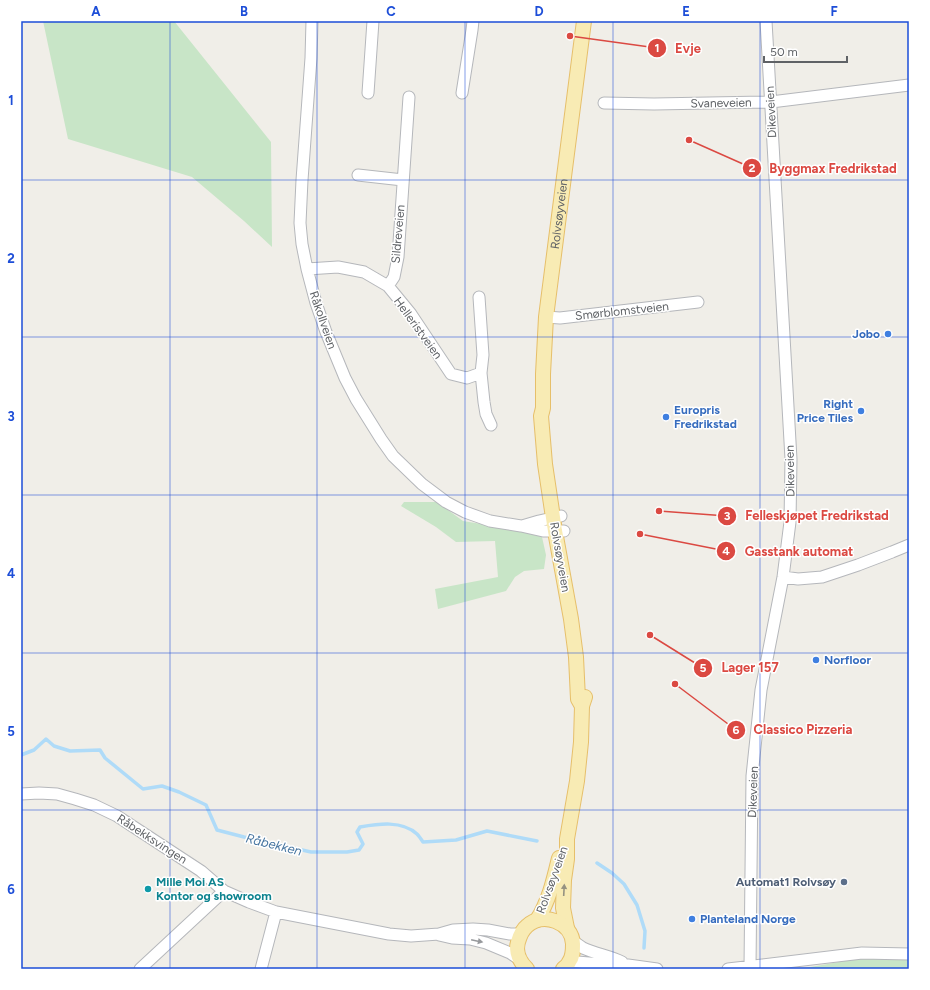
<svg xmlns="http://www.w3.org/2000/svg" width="930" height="990" viewBox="0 0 930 990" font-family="Figtree,sans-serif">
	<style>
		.green { fill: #c8e5c7 }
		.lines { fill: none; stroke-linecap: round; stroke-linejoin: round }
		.stream { stroke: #afdbf8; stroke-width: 3.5 }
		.minor-casing { stroke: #b5b7bb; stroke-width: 13 }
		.major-casing { stroke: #e6bf6a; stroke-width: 16 }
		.minor { stroke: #fff; stroke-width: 11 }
		.major { stroke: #f8ebb4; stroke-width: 14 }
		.oneway { fill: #959281 }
		.oneway2 { fill: #97999c }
		.grid { fill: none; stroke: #1d4ed8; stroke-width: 1; stroke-opacity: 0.55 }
		.shop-dot { fill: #3f7fe0; stroke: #fff; stroke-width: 1.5 }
		.service-dot { fill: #5c6f8a; stroke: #fff; stroke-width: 1.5 }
		.culture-dot { fill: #0f9aa8; stroke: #fff; stroke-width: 1.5 }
		.labels { text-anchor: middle; stroke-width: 3; stroke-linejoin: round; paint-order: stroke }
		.street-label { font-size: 12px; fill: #5f6266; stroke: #fff }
		.shop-label { font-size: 12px; font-weight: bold; fill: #366cbe; stroke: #fff; text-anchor: start }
		.culture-label { font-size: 12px; font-weight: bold; fill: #0d838f; stroke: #fff; text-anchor: start }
		.service-label { font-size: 12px; font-weight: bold; fill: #4e5e75; stroke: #fff; text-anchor: end }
		.water-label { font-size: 13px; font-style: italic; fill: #4977a2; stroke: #fff }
		.leader { fill: none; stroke: #db4942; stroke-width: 1.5 }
		.callout-dot { fill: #db4942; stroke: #fff; stroke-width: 1.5 }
		.mark-label { font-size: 12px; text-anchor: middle; font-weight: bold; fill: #fff }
		.callout-label { font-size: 13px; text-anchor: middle; font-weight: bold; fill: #db4942; stroke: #fff; stroke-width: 3; stroke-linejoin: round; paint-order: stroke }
		.neatline { fill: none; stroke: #1d4ed8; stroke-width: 1.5 }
		.grid-label { font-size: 13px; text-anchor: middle; font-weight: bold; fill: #1d4ed8 }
	</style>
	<rect width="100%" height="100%" fill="#f0eee8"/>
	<path class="green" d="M43,21H174L271,142L272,247L244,221L192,177L68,139Z
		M404,502H437L463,521L511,529L542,537L546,555L544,569L524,571L515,577L506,591L438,609L435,589L498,577L495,541L456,542L436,527L401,506Z
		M867,957L909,958V969H799Z"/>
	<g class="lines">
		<path class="stream" d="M21,755L34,750L46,739L54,746L70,751L100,750L105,758L143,789L162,786L179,792L206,805L217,830L244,837L311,852H347L359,850L363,844L357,832L360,827C378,824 402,820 417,834C419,836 421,839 423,842L456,840L487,831L537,841
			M597,863L612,873L624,884L637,905L645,931L644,948"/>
		<defs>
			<path id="minor" d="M312,21L311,58L302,180L300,223L302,244L307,269L316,303L326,332L345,378L356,399L381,439L393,456L422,484L446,502L465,512L490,521L521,526L543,531H564
				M368,93L373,21
				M462,93L472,30L473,21
				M604,103L654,104L771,102L909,85
				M358,175L403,180
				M307,269L338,267L364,272L388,286L411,314L451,374L467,378L481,373
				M388,286L394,277L398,257L409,97
				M479,297L483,355L481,373L484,402L486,414L491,425
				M546,317L560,318L698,302
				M522,526L539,521L561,516
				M783,577L798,579L822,577L858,565L892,552L909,545
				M21,794L39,793L57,794L75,799L94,805L117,816L201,871L224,891L249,902L276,912L389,934L411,936L439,934L453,930L473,929L488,930L510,934H520
				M439,935L452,938L470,939L486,943L510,953L519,959
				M573,941C576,943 580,946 583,948C596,954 610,956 622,962
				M569,962H577L613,965H628L657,969
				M750,967L752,776L761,690L783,577L790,522L791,459L766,21
				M140,969L224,891
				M261,969L276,912
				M728,969L862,953L909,954"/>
			<g id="major">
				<path id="s1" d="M582,706L578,699L576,657L571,619L555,531L545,464L541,416L543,408V374L546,317L584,21"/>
				<path d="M537,920C549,901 554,879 559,858"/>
				<path d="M567,928L563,908L564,880L567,859V839L577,781L581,742L582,706L585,697"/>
				<path d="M527,969C520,962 515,952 518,942C520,935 522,930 527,926C543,911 572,922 573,944C573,951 573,957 569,962C568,965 565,967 563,969"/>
			</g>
		</defs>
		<use href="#minor" class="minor-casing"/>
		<use href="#major" class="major-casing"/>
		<use href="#minor" class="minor"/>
		<use href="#major" class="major"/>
	</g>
	<defs><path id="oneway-solid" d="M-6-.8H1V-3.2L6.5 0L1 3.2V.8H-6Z"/></defs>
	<use class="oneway" href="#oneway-solid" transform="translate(564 890) rotate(-87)"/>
	<use class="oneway2" href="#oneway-solid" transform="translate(477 941) rotate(12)"/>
	<path class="grid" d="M170,21V969M317,21V969M465,21V969M613,21V969M760,21V969M21,180H909M21,337H909M21,495H909M21,653H909M21,810H909"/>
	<g class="shop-dot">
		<circle cx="888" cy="334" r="4"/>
		<circle cx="861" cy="411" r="4"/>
		<circle cx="666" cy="417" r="4"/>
		<circle cx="816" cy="660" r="4"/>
		<circle cx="692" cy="919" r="4"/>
	</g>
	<circle class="service-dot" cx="844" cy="882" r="4"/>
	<circle class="culture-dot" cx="148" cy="889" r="4"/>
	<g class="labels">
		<g class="street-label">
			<text transform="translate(721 103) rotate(-1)" y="4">Svaneveien</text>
			<text transform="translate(771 112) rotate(-93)" y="4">Dikeveien</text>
			<text dy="4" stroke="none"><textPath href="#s1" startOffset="497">Rolvsøyveien</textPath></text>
			<text transform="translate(398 234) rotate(-85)" y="4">Sildreveien</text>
			<text transform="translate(622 311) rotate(-6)" y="4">Smørblomstveien</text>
			<text transform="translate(323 320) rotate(71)" y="4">Råkollveien</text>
			<text transform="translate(418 328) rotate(54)" y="4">Helleristveien</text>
			<text transform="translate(790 471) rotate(-91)" y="4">Dikeveien</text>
			<text transform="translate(560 557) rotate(80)" y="4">Rolvsøyveien</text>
			<text transform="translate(753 792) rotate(-88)" y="4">Dikeveien</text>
			<text transform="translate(152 839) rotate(33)" y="4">Råbekksvingen</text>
			<text transform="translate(552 880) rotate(-70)" y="4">Rolvsøyveien</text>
		</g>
		<g class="shop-label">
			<text x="880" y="338" text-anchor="end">Jobo</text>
			<text x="853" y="408" text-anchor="end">Right<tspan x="853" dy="14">Price Tiles</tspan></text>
			<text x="674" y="414">Europris<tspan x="674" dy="14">Fredrikstad</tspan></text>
			<text x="824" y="664">Norfloor</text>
			<text x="700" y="923">Planteland Norge</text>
		</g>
		<g class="culture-label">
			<text x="156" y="886">Mille Moi AS<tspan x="156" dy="14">Kontor og showroom</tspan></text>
		</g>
		<g class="service-label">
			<text x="836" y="886">Automat1 Rolvsøy</text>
		</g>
		<g class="water-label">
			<text transform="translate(274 844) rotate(14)" y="5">Råbekken</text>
		</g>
	</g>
	<path class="leader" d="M570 36L657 48M689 140L752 168M659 511L727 516M640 534L726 551M650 635L703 668M675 684L736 730"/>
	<g class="callout-dot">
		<circle cx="570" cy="36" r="4"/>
		<circle cx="689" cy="140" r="4"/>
		<circle cx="659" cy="511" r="4"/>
		<circle cx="640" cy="534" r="4"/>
		<circle cx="650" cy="635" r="4"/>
		<circle cx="675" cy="684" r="4"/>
		<circle cx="657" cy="48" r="10"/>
		<circle cx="752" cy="168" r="10"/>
		<circle cx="727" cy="516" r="10"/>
		<circle cx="726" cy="551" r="10"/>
		<circle cx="703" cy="668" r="10"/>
		<circle cx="736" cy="730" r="10"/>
	</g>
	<g class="mark-label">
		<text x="657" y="52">1</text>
		<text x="752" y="172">2</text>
		<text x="727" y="520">3</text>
		<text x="726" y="555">4</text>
		<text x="703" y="672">5</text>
		<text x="736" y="734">6</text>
	</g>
	<g class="callout-label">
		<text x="688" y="53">Evje</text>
		<text x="833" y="173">Byggmax Fredrikstad</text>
		<text x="817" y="520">Felleskjøpet Fredrikstad</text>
		<text x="799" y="556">Gasstank automat</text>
		<text x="750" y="672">Lager 157</text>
		<text x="803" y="734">Classico Pizzeria</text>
	</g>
	<rect width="930" height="990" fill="none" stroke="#ffffff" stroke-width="44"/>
	<path d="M764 56v6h83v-6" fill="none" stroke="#5f6266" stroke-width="2"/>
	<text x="770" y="56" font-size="12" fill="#5f6266" stroke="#ffffff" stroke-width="3" paint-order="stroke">50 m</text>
	<rect x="22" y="22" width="886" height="946" class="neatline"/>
	<g class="grid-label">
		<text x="96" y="16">A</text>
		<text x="244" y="16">B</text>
		<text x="391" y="16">C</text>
		<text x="539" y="16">D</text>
		<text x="686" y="16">E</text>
		<text x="834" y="16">F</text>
		<text x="11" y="105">1</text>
		<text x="11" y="263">2</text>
		<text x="11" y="421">3</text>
		<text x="11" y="578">4</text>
		<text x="11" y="736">5</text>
		<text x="11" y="894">6</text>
	</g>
</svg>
